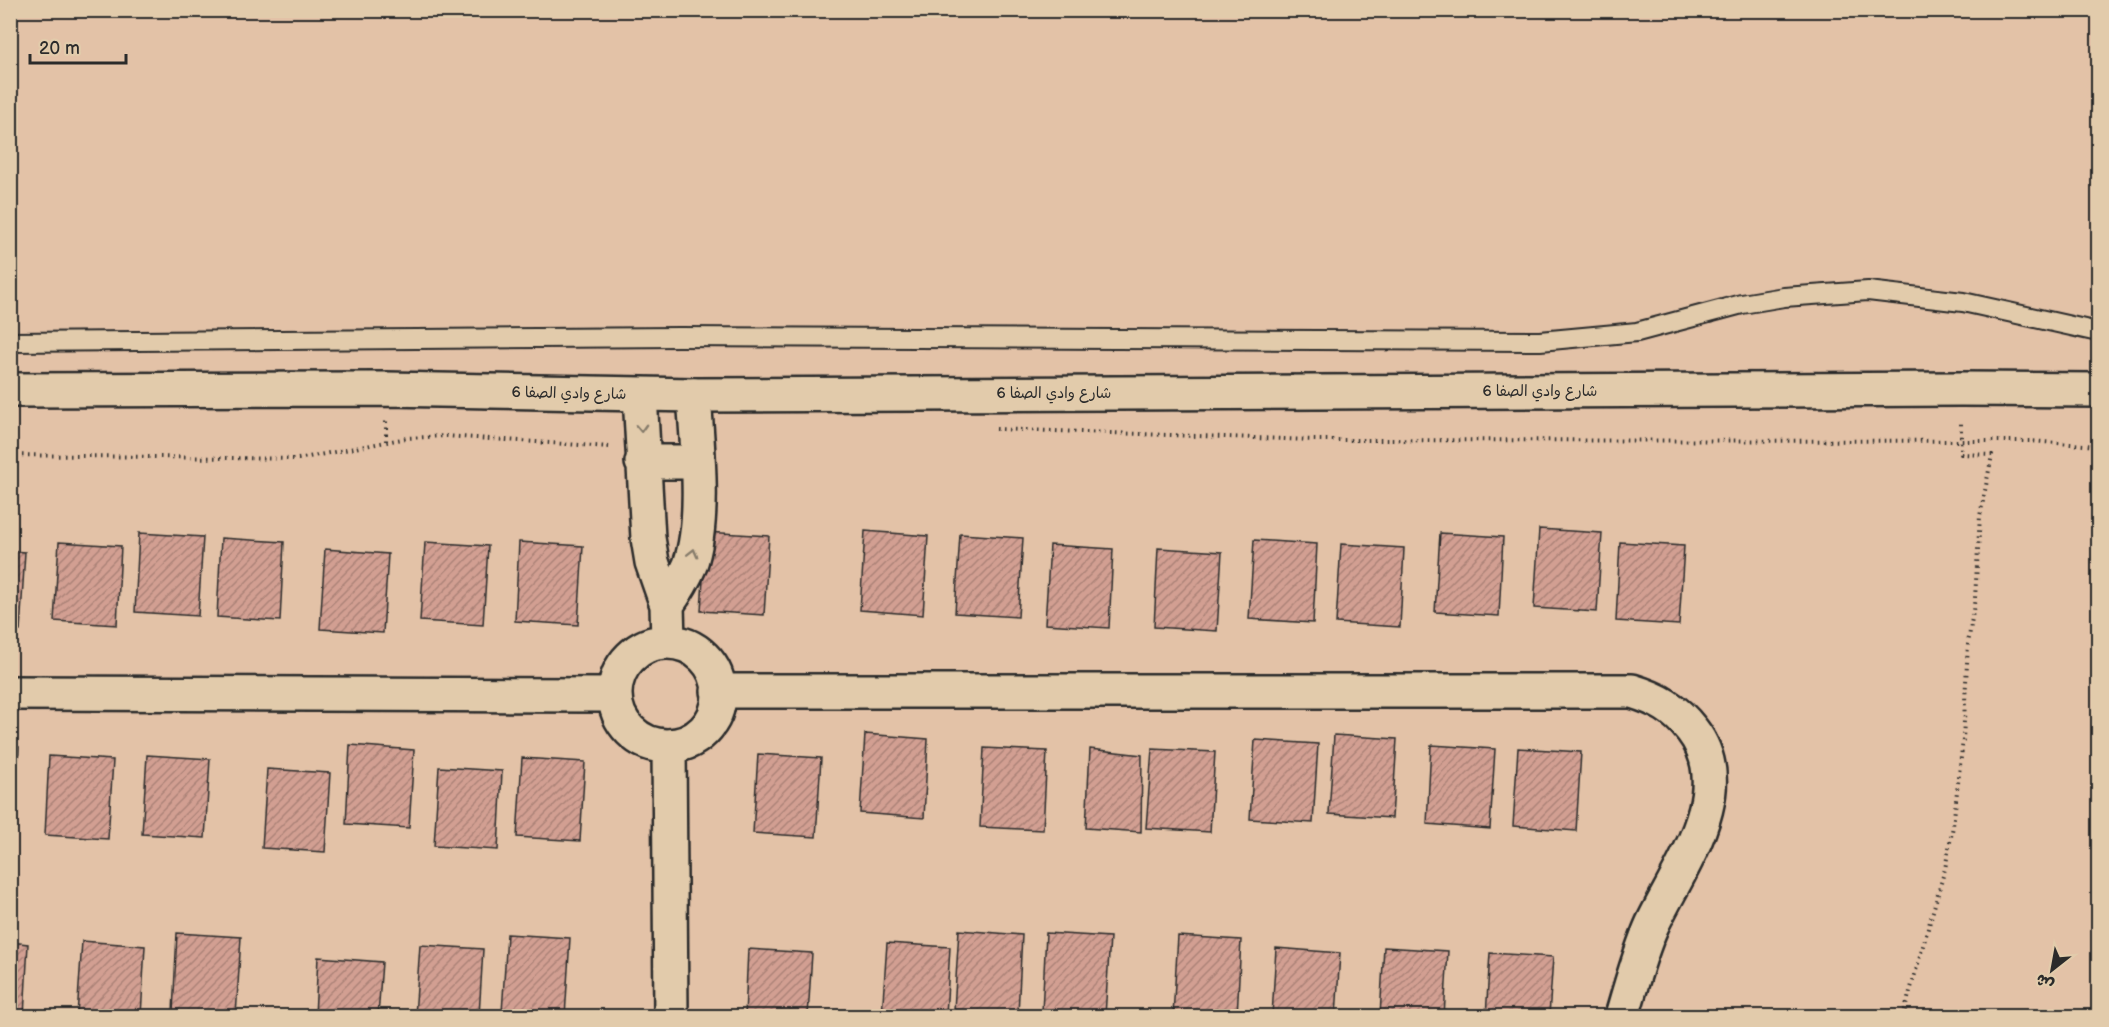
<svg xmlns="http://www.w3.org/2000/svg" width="2109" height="1027" viewBox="0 0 2109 1027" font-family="'Balsamiq Sans','Playpen Sans Arabic',sans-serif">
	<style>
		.building { fill: url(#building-hatch); stroke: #2b2b2b; stroke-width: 1.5 }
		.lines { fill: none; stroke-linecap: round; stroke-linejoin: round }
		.service-casing { stroke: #2b2b2b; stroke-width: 22 }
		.minor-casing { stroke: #2b2b2b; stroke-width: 38 }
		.secondary-casing { stroke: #2b2b2b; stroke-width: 38 }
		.path { stroke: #2b2b2b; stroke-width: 4; stroke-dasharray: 1.5 4.5; stroke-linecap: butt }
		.service { stroke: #e2cbab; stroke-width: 18 }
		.minor { stroke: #e2cbab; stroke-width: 33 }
		.secondary { stroke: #e2cbab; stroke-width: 33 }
		.oneway { stroke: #867b6b }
		.labels { text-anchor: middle; stroke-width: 4.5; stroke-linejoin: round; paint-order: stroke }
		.street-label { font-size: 15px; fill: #2b2b2b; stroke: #e2cbab }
	</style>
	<defs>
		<pattern id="building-hatch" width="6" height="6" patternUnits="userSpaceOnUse" patternTransform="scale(1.5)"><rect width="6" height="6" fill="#d29f92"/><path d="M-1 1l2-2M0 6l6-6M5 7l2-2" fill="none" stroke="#ab8277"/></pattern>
	</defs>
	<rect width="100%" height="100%" fill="#e3c2a7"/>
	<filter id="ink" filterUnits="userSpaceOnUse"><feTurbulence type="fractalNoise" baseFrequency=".0167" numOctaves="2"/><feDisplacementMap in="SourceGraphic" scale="12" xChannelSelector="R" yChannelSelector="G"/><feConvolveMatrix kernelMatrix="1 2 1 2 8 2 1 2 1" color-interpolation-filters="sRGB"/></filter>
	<g filter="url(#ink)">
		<path class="building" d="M1539,529L1602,533L1597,612L1534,608Z
			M865,531L928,536L923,615L860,610Z
			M706,532L769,536L764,615L701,611Z
			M139,533L203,537L198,616L135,612Z
			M1440,533L1503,537L1499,616L1435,612Z
			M960,534L1023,538L1018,617L955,613Z
			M221,538L284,542L280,621L217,617Z
			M1254,540L1317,544L1313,623L1249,619Z
			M59,542L121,546L117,625L54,621Z
			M425,542L488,546L483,625L420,621Z
			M519,542L583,546L578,625L515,621Z
			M1620,542L1684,546L1679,625L1616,621Z
			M1341,544L1404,548L1400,627L1336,623Z
			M1050,545L1113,549L1109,628L1045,624Z
			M1158,548L1222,552L1217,631L1154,627Z
			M325,549L388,554L383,633L320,629Z
			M10,551L25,552L20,631L10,630Z
			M865,734L928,739L924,818L860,813Z
			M1334,735L1397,739L1392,818L1329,814Z
			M1255,740L1318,744L1313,823L1250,819Z
			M350,745L414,750L409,828L346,824Z
			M1431,745L1495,749L1490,829L1427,824Z
			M10,746L19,747L15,826H10Z
			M984,748L1047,751L1043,830L980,827Z
			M1518,748L1581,752L1576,831L1513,826Z
			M1090,749L1142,755L1141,832L1086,828Z
			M1152,749L1215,752L1210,832L1146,828Z
			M758,754L821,758L816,837L753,833Z
			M147,755L210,759L205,838L142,834Z
			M49,756L113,760L108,839L45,835Z
			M522,758L585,762L580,841L517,837Z
			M439,767L502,771L498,850L434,846Z
			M267,769L330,773L325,852L262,848Z
			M959,930L1022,935L1018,1014L954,1010Z
			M177,933L241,937L236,1016L173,1012Z
			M1046,933L1110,937L1105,1016L1042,1012Z
			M507,934L570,938L565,1016L502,1013Z
			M1178,936L1241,940L1237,1016L1173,1015Z
			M82,941L145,946L141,1016H77Z
			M10,942L28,944L24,1016H10Z
			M887,943L950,947L946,1016H882Z
			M420,945L483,949L479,1016H415Z
			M1384,947L1448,951L1444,1016H1380Z
			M1276,948L1340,953L1336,1016H1272Z
			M748,949L812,953L808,1016H745Z
			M1490,953L1553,957L1549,1016H1486Z
			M318,957L382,962L378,1016H315Z"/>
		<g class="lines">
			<defs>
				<path id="service" d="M10,342L680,337L1540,341L1637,332L1742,304L1784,297L1868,291L1963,302L2098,332"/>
				<path id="minor" d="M640,395L648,538L652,562L667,605L668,642
					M642,462H697
					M667,605C676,592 684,579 690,565C706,519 697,444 694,395
					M615 694a52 52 0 1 1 104 0a52 52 0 1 1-104 0Z
					M718,691H1632C1658,699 1675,708 1692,730C1739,790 1679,868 1652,925C1639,954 1631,986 1622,1016
					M10,693L614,695
					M669,746L671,1016"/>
				<path id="secondary" d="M10,390L387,389L694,395L1961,389L2098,390"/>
			</defs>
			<use href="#service" class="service-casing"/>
			<use href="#minor" class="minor-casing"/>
			<use href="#secondary" class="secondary-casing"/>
			<path class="path" d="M996,429L1313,440L2030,441L2098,446
				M386,441V421
				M10,455L298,459L407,438L446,436L610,447
				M1903,1016L1945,869L1953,826L1963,740L1968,644L1975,598L1980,516L1992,455L1961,454V422"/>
			<use href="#service" class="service"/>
			<use href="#minor" class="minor"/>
			<use href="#secondary" class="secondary"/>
		</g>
		<defs><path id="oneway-chevron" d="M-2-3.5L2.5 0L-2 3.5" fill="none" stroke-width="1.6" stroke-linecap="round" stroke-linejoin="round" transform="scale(1.5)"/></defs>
		<g class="oneway">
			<use href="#oneway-chevron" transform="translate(641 428) rotate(88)"/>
			<use href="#oneway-chevron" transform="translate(693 553) rotate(-76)"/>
		</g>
	</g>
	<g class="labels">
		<g class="street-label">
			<text x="1540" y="396">شارع وادي الصفا 6</text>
			<text transform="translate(569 393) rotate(1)" y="5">شارع وادي الصفا 6</text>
			<text x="1054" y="398">شارع وادي الصفا 6</text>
		</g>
	</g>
	<rect width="2109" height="1027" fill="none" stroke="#e2cbab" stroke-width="36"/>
	<rect x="18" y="18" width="2073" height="991" fill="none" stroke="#2b2b2b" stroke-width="2" filter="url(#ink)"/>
	<g transform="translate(2052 970) rotate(211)" stroke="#e2cbab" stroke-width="4.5" paint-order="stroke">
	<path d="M0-4.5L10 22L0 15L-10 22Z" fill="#2b2b2b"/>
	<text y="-9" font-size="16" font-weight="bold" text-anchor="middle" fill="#2b2b2b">ش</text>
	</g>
	<path d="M30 54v9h96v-9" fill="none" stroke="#2b2b2b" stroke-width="3"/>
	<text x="39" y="54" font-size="18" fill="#2b2b2b" stroke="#e2cbab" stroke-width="4.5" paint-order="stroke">20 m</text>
</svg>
